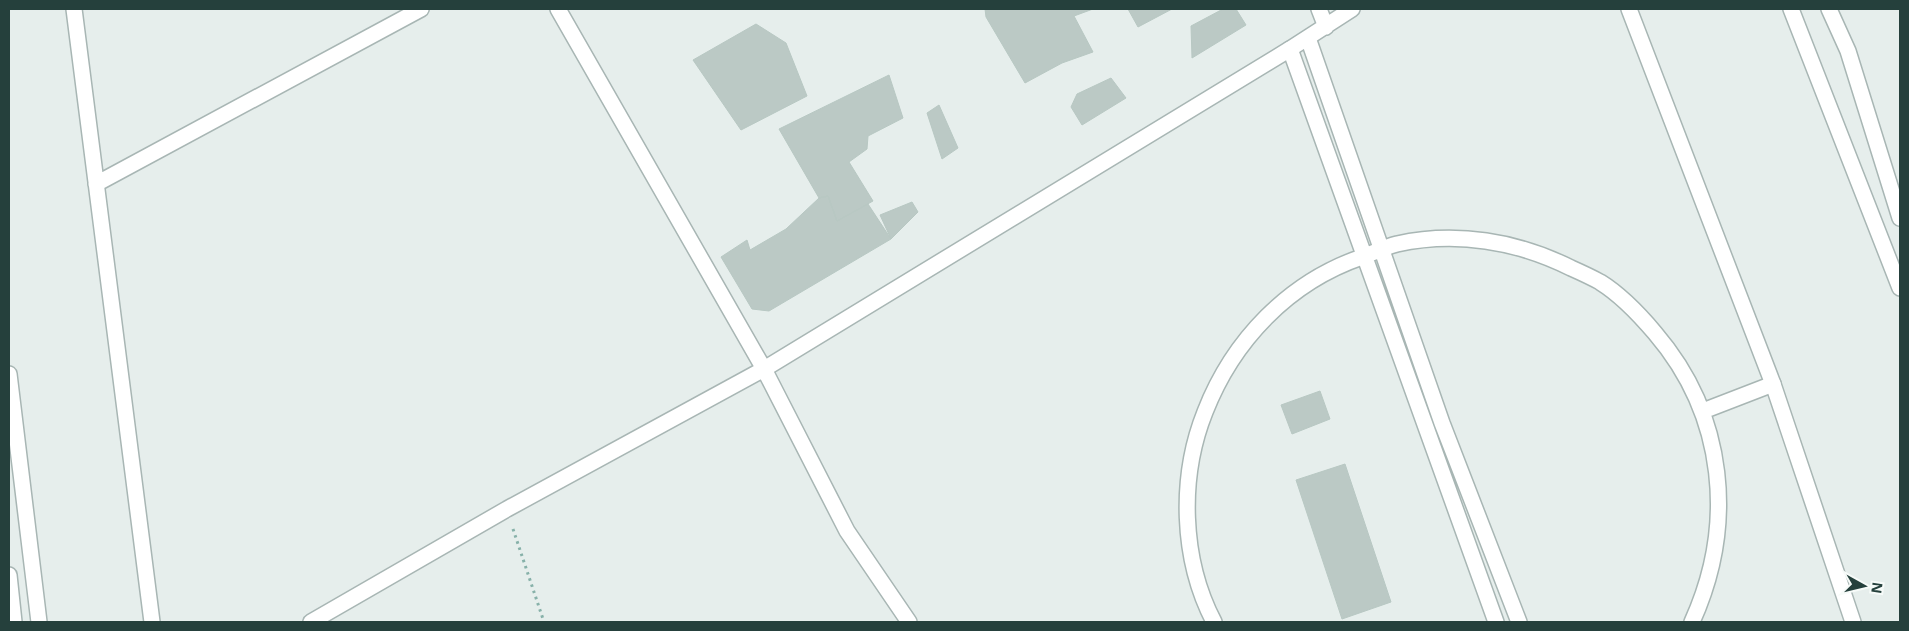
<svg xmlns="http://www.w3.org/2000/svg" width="1909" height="631" viewBox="0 0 1909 631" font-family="'Noto Sans',sans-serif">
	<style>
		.building { fill: #bbc9c5; stroke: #b8c8c3 }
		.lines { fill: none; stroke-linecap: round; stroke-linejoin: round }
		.lane-casing { stroke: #a8b6b4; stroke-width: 18 }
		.street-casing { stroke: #a8b6b4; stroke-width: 18 }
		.path { stroke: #87b1a9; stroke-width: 3; stroke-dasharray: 2.5 4; stroke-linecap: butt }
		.lane { stroke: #fff; stroke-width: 15 }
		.street { stroke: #fff; stroke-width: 15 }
	</style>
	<rect width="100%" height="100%" fill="#e6eeec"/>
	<path class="building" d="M985,9H1093L1074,16L1093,52L1062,63L1025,83L986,17Z
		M1128,9H1172L1138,27Z
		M1223,9H1236L1246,25L1192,58L1191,26Z
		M756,24L786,43L807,96L741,130L693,60Z
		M889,75L903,118L868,136L867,149L849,162L873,201L837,221L828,196L819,198L779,129Z
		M1111,78L1126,98L1082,125L1071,107L1077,94Z
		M939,105L958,148L942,159L927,113Z
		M828,196L837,221L868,204L891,239L769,311L752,309L721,257L747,240L750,250L786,229L819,198Z
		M912,202L918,212L891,239L880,215Z
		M1320,391L1330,419L1292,434L1281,405Z
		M1345,464L1391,602L1342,619L1296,480Z"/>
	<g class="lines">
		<defs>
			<path id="lane" d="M1308,38L1442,423L1519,622
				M1290,49L1496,622
				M1703,411L1773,384
				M1214,622C1181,559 1179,477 1205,412C1233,340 1289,282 1362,257C1373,253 1385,247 1397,244C1456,231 1517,241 1571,268C1580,272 1591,277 1600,282C1621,295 1639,314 1655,333C1726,416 1736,525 1692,622"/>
			<path id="street" d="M74,9L152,622
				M558,9L764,369L847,531L909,622
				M1319,9L1326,27
				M1629,9L1773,384L1853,622
				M1791,9L1900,288
				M1829,9L1848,51L1900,218
				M96,184L421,9
				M9,374L39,622
				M9,575L14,622
				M311,622L507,509L764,369L1290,49L1352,9"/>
		</defs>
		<use href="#lane" class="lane-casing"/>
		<use href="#street" class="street-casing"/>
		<path class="path" d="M513,529L544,622"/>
		<use href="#lane" class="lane"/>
		<use href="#street" class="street"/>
	</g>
	<rect width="1909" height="631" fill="none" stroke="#25403c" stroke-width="20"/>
	<g transform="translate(1864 586) rotate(98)" stroke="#f7fbf9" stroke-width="4" paint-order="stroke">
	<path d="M0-4L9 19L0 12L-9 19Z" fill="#25403c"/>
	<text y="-8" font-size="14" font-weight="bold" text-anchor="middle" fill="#25403c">N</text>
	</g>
</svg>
